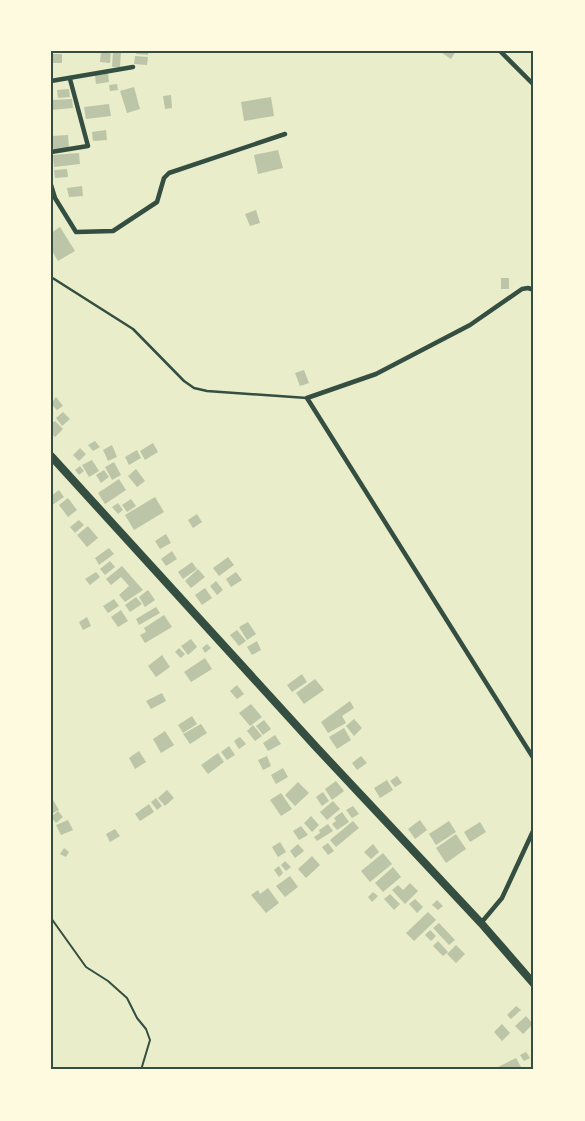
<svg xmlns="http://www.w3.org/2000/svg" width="585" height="1121" viewBox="0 0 585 1121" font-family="Raleway,sans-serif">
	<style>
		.building { fill: #bcc5a7 }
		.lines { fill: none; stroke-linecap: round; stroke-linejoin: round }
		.path { stroke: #344e41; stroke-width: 2 }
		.service { stroke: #344e41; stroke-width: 2.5 }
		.minor { stroke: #344e41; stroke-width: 4.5 }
		.trunk { stroke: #344e41; stroke-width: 8 }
		.neatline { fill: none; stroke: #344e41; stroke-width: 2 }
	</style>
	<rect width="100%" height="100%" fill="#e9edc9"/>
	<path class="building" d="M101,51H111L110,63L100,62Z
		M113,51H121L120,67H112Z
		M137,51H148V55L136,54Z
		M439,51H456L451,59Z
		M52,54H62V63H52Z
		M135,56L148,57L147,65L134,64Z
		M108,73L109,82L96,84L95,75Z
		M117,84L118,90L110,91L109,85Z
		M134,87L140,109L127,113L120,91Z
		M69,89L70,97L58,98L57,90Z
		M171,95L172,108L165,109L163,96Z
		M271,97L274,116L244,121L241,102Z
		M72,99L73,108L51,110V100Z
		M109,104L111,116L86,119L84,107Z
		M106,130L107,140L93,141L92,132Z
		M68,135L69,149H53L52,136Z
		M278,150L283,168L258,174L254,155Z
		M79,153L80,164L54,167L53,155Z
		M67,169L68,177L55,178L54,170Z
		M82,186L83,196L69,197L67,188Z
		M256,210L260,223L250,226L245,214Z
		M60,227L75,251L58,261L51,249V233Z
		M501,278H509V289H501Z
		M304,370L309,383L300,386L295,373Z
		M56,397L63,406L57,410L51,404Z
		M63,412L70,419L62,426L56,418Z
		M55,421L63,429L55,437L51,433V424Z
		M95,441L100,447L93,451L88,445Z
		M153,443L158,452L145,460L140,451Z
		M112,445L117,457L108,461L103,450Z
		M80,448L86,454L79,461L73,455Z
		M137,450L141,458L129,465L125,457Z
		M92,460L99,471L89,477L82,465Z
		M114,462L121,475L112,480L105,467Z
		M80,466L84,471L79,475L75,470Z
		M136,469L145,481L137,487L128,476Z
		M104,470L109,477L101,483L96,475Z
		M119,479L126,490L105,504L98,493Z
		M59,490L64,497L51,506V496Z
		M155,497L164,512L134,530L125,515Z
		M68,498L77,510L68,517L59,505Z
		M131,499L136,506L127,512L122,505Z
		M118,503L123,510L118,514L112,507Z
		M197,514L202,522L193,528L188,520Z
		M79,520L84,525L75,533L70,527Z
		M88,526L98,538L87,547L77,535Z
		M166,534L171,543L160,549L155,541Z
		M109,548L114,554L99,565L95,558Z
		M172,551L177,559L166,566L161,559Z
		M228,557L234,565L219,576L213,568Z
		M110,561L115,567L105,575L100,569Z
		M192,562L197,569L183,579L178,572Z
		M122,566L143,590L125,602L119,595L129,586L121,577L111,585L106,579Z
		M198,569L205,577L191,588L185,581Z
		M96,572L100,577L90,585L85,579Z
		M236,572L242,580L231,587L226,579Z
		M216,581L223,590L217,595L210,586Z
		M205,588L212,598L202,605L195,595Z
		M148,590L155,600L145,607L139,597Z
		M136,597L142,604L130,612L125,605Z
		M114,599L119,606L108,613L103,606Z
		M156,607L160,613L139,625L136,619Z
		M121,610L128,621L118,627L111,617Z
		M164,615L172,627L145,643L140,635L146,632L144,628Z
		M87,617L91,626L83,630L79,622Z
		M248,622L256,634L247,640L239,627Z
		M237,630L246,641L239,646L230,635Z
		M191,639L197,647L188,655L181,646Z
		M257,641L261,650L252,655L247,647Z
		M207,644L211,648L205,653L202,648Z
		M179,648L185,654L181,658L175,652Z
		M162,655L170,667L156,677L148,666Z
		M205,658L212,669L191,682L184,672Z
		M302,674L307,682L292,692L287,685Z
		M315,679L324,690L304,704L296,693Z
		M237,685L244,694L237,699L230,691Z
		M162,693L166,701L151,709L146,701Z
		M350,701L354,708L342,716L346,723L328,733L321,722Z
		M251,704L262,717L250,726L239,713Z
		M192,716L197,724L183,733L178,725Z
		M354,719L362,728L354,736L346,726Z
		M264,720L271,729L263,735L256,726Z
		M201,724L207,733L190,744L183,734Z
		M253,725L262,736L255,741L247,731Z
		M344,728L351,740L337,749L329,737Z
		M165,731L174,745L161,753L153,739Z
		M275,735L281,744L268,751L263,743Z
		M240,737L246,744L239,749L234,741Z
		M229,746L235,755L227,760L221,752Z
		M139,751L146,762L135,769L129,758Z
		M218,753L224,762L208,774L201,765Z
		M267,756L271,766L263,770L258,760Z
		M361,756L367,763L357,770L352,763Z
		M283,768L288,777L276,784L271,775Z
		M397,776L402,783L395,787L390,781Z
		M387,780L393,790L380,798L374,788Z
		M336,781L344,791L332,800L325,789Z
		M298,782L309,793L295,806L285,795Z
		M167,790L174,798L165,806L158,798Z
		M323,792L329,801L322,806L316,797Z
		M281,793L292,809L281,816L270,800Z
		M156,798L162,806L157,810L151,802Z
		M53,800L59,810L51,814V802Z
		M333,801L340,809L327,820L320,812Z
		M149,804L154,812L140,821L135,814Z
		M353,806L359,814L352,818L346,810Z
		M58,811L63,817L56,823L51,817Z
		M342,812L349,822L337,830L332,824L336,821L334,818Z
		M311,816L319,825L312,832L304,823Z
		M68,820L73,830L61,835L56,825Z
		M420,820L427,830L415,839L408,829Z
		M353,821L359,828L336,847L330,840Z
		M449,821L456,832L436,845L429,834Z
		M480,822L486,832L470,842L464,832Z
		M328,824L333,831L317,841L314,837L320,833L319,830Z
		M301,826L308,835L299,840L293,831Z
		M115,829L120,836L110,842L106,834Z
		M456,834L466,849L446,863L436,848Z
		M280,842L286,852L278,857L272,847Z
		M328,843L334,851L328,855L322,847Z
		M298,844L304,851L295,858L290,851Z
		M373,844L379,852L371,859L364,852Z
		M64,848L69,852L66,857L60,854Z
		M383,853L392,864L370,882L361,871Z
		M312,856L320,865L306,878L298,869Z
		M285,861L291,867L286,871L281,865Z
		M279,866L283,873L279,877L274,870Z
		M393,867L401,877L383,892L375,883Z
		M290,876L298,887L285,897L276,886Z
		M410,883L418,891L405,904L392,890L398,885L403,890Z
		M268,888L279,903L266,913L251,895L258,890L260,894Z
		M373,892L378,896L372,902L368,897Z
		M390,894L400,904L394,910L384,899Z
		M415,899L423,907L417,913L409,904Z
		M437,900L443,906L438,910L432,905Z
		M428,912L436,920L414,941L406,933Z
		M439,923L455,940L449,945L433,928Z
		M430,930L436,936L431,941L425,935Z
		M438,941L448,952L443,956L433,946Z
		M456,945L465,954L456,963L447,954Z
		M516,1006L521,1010L511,1019L507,1015Z
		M526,1016L533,1024L523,1034L515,1026Z
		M502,1024L510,1033L502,1041L494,1032Z
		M526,1052L530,1058L524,1061L520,1055Z
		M516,1058L521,1067L514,1070H500L498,1067Z"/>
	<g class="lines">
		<path class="path" d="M51,918L86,967L108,981L127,998L137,1018L146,1029L150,1040L141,1070"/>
		<path class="service" d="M51,277L133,329L184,381L194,388L207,391L307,398"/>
		<path class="minor" d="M500,51L534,85
			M51,81L133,67
			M51,152L88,146L70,79
			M51,185L55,198L76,232L113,231L157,202L164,178L169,173L285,134
			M534,290L528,288L522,289L470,325L376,374L307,398L534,759
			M481,923L502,898L534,829"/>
		<path class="trunk" d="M51,456L317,748L481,923L534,984"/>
	</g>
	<rect width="585" height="1121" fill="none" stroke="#fefae0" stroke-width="105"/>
	<rect x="52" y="52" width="480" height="1016" class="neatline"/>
</svg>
